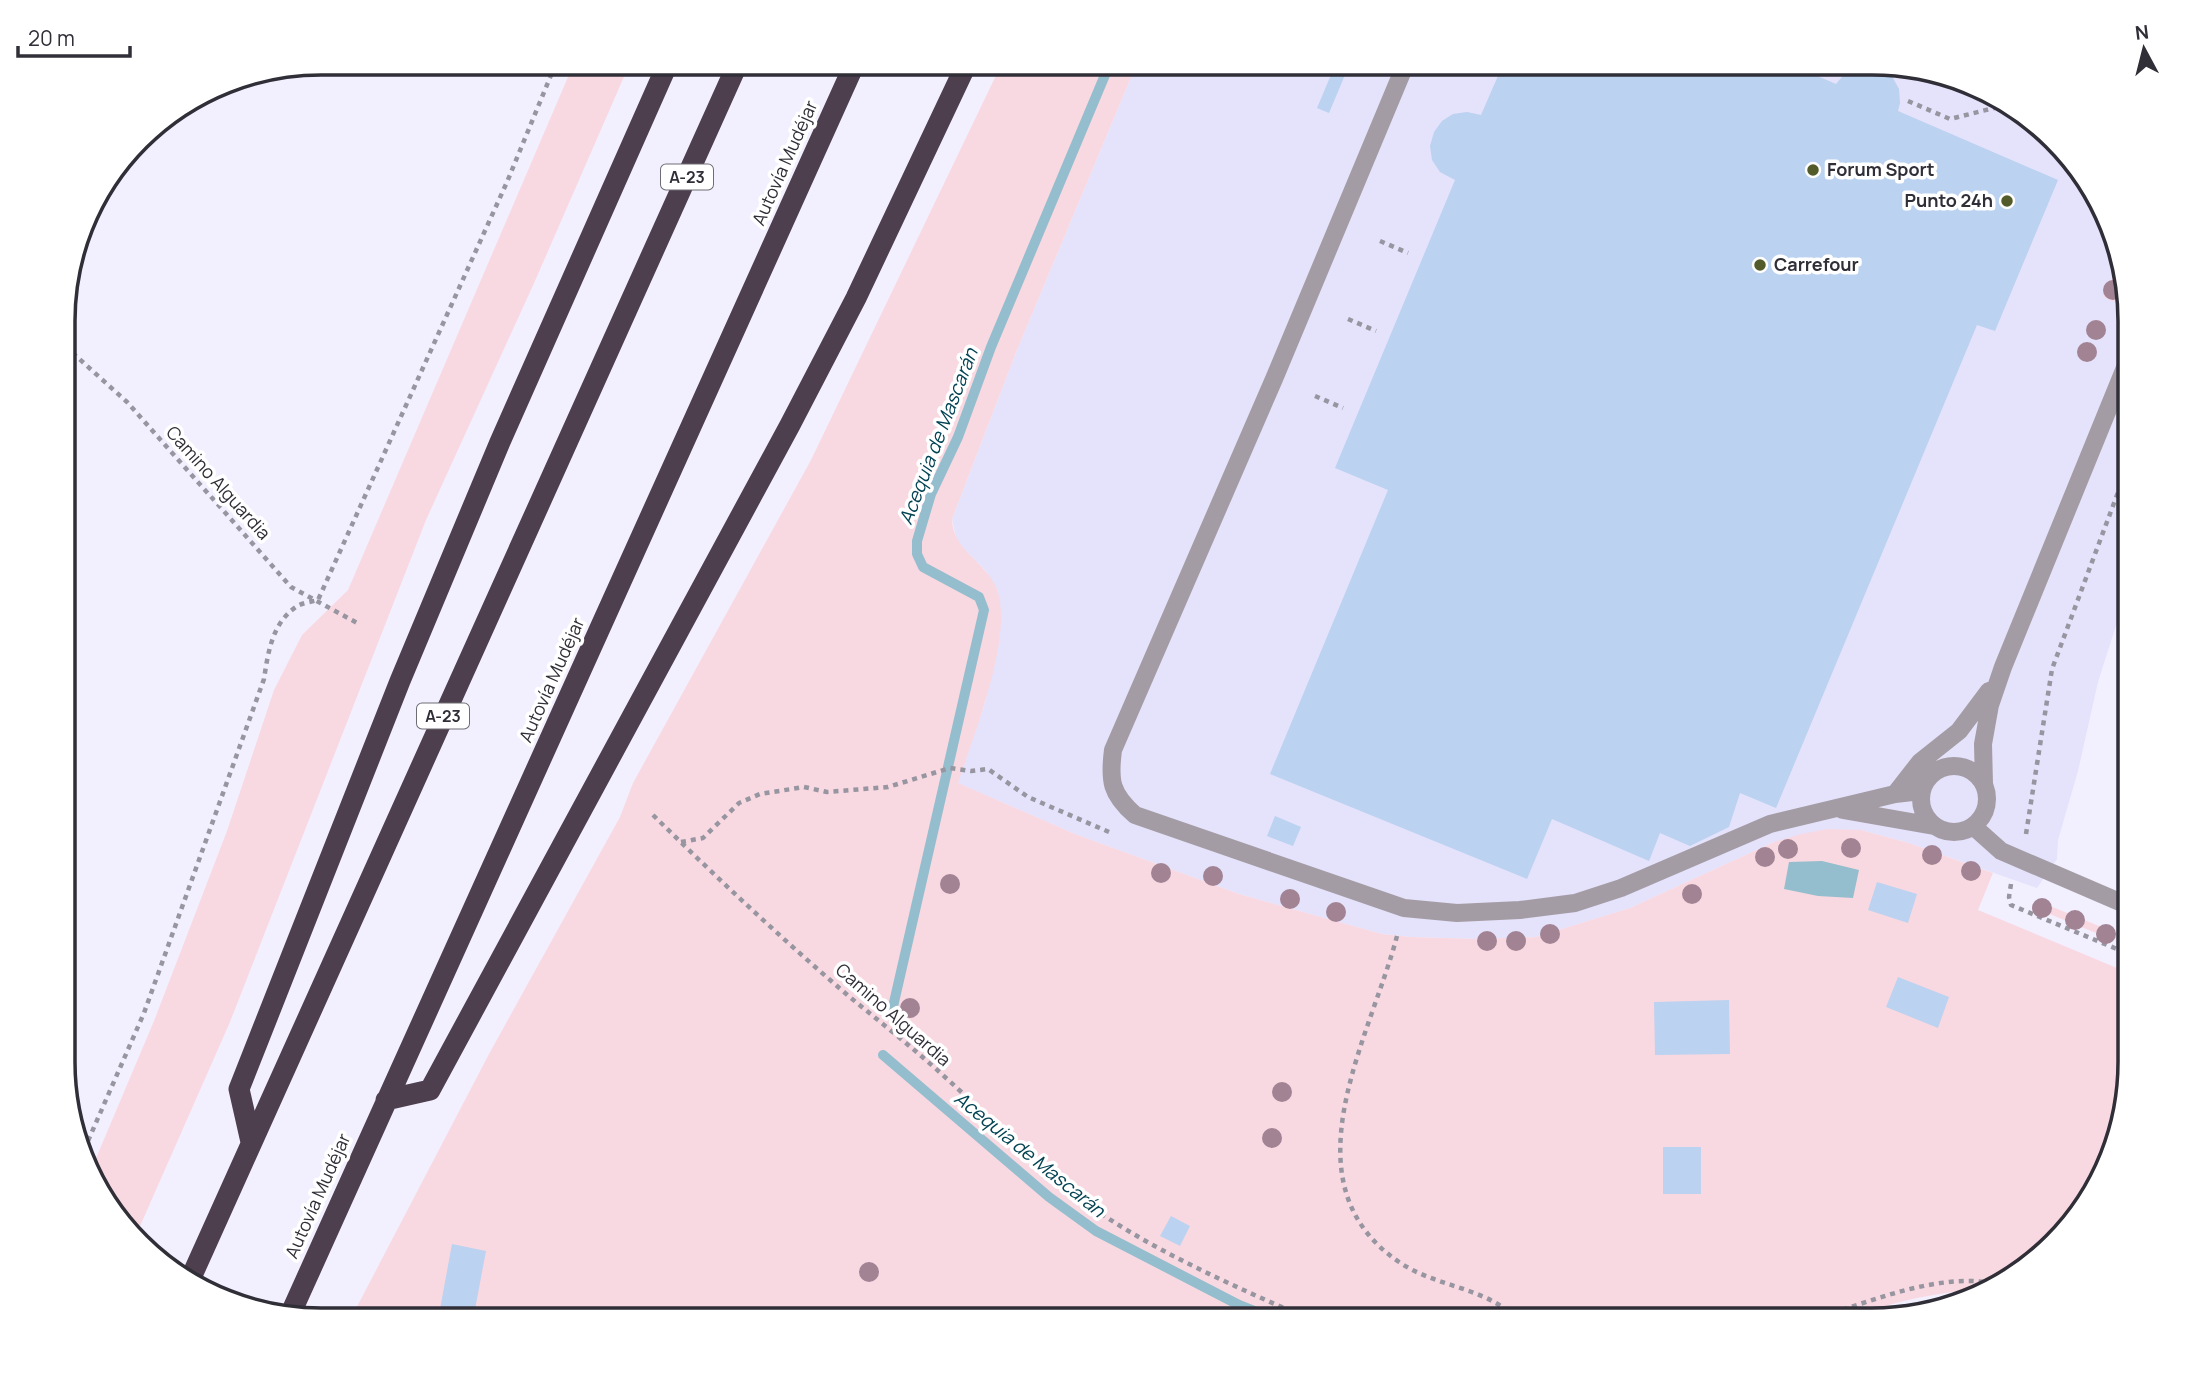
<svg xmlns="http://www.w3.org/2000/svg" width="2193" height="1383" viewBox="0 0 2193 1383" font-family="Manrope,sans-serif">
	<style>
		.built { fill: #e5e2fb }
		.green { fill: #f9d9e1 }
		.water { fill: #94becd }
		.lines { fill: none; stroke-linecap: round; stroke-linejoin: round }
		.stream { stroke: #94becd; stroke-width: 10 }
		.building { fill: #bbd2f0 }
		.path { stroke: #9695a0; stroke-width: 4.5; stroke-dasharray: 5 5; stroke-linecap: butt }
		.service { stroke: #a49ca4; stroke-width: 18 }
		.motorway { stroke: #4e3f4e; stroke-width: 21 }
		.tree { fill: #a18393 }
		.poi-dot { fill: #545b2a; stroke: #fff; stroke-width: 2.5 }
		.labels { text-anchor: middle; stroke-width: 7; stroke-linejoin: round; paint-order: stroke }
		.shield { fill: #fff; stroke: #6e6d74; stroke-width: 2 }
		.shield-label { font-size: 16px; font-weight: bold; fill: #302f38 }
		.street-label { font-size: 18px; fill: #302f38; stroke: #fff }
		.poi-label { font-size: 18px; font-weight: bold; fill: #302f38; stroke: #fff; text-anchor: start }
		.water-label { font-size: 19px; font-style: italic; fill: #024252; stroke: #fff }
		.rim { fill: none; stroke: #302f38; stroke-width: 3.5 }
	</style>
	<rect width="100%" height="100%" fill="#f2f0fe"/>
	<path class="built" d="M1137,63H1872L1954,77L2015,106L2096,193L2129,305V585L2098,682L2078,771L2058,840L2057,859L2037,888L1909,843L1861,830L1774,842L1630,908L1536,937L1479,939L1411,937L1382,934L1239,894L1075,834L957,783L986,700L998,592L985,570L957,542L952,519L1017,350Z"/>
	<path class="green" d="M574,63H630L535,281L426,520L230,1022L137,1233L98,1191L91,1170L154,1021L227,831L274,690L302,635L348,590Z
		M1002,63H1137L1017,350L952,519C953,550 982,559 995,585C1017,629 973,737 958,783L1075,834L1239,894L1382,934L1411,937L1479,939L1536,937L1630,908L1774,842L1801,834L1828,829L1861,830L1909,843L1993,873L1978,910L2129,973V1078L2116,1144L2087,1205L2000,1286C1982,1291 1965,1290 1946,1293C1909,1298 1874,1309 1838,1319L350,1320L489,1054L620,817L633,783L811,460Z
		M2117,265L2122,281L2114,302L2104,297Z
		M2038,901L2116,933L2113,940L2035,908Z"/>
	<path class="water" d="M1822,861L1859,870L1853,898L1818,896L1784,889L1789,862Z"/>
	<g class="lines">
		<path class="stream" d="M892,1011L984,610L979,597L923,567L917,554V541L931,494L958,437L991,347L1110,63
			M883,1055L1049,1197L1096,1231L1239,1305L1277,1320"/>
	</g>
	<path class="building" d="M1336,63H1350L1329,113L1317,108Z
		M1515,63H1787L1836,84L1846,72L1857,67L1870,65L1883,69L1893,78L1899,89L1900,103L1898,111L2058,180L1995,331L1977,325L1776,808L1740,793L1729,827L1690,846L1660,833L1649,861L1552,819L1527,879L1270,774L1388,490L1335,468L1455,180L1440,172L1432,160L1430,146L1434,132L1442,121L1453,114L1467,112L1481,115L1501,69Z
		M1275,816L1301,827L1293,846L1267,836Z
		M1877,882L1917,894L1908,923L1868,910Z
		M1898,977L1949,997L1938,1028L1886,1007Z
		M1729,1000L1730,1054L1655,1055L1654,1002Z
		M1663,1147H1701V1194H1663Z
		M1171,1216L1190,1226L1180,1246L1160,1236Z
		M452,1244L486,1251L473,1320H438Z"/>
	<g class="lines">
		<path class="path" d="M1908,101L1950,119L2006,105L2007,103
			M1380,241L1408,253
			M1348,319L1376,331
			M65,346L127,402L291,587L359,624
			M1315,396L1343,408
			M653,815C717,878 783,940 851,998C874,1017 898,1036 920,1055C974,1101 1022,1153 1078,1197C1143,1247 1236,1287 1311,1320
			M2026,834L2052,669L2129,463
			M681,842L703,838L739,803L760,794L804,787L827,792L888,787L950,768L971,771L988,769L1028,797L1109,832
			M2011,884L2009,897L2011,905L2129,954
			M1397,936C1370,1039 1283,1183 1399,1262C1437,1288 1485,1286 1518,1320
			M84,1150L144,1013L264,679C268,653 272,623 296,607C301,603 311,602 318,600L507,182L556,63
			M1814,1319C1864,1304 1916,1281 1969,1281C1980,1281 1992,1283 2003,1283"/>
		<path class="service" d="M1406,63L1274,379L1113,750C1109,781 1111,794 1135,815L1404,908L1457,913L1520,910L1575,903L1621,888L1770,824L1895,794L1921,791
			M1921 799a33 33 0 1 1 66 0a33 33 0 1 1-66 0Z
			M1984,784L1983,744L1990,705L2003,667L2129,358
			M1895,794L1920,762L1959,731L1989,691
			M1843,810L1934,826
			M1973,826L2001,851L2129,906"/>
		<path class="motorway" d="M386,1100L430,1090L790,425L856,298L967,63
			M251,1142L239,1089L400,681L500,442L668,63
			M189,1282L738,63
			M290,1315L855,63"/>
	</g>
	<g class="tree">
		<circle cx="2113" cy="290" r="10"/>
		<circle cx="2096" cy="330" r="10"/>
		<circle cx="2087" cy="352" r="10"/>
		<circle cx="1851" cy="848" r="10"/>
		<circle cx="1788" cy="849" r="10"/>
		<circle cx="1932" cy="855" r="10"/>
		<circle cx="1765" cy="857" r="10"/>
		<circle cx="1971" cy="871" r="10"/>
		<circle cx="1161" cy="873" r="10"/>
		<circle cx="1213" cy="876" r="10"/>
		<circle cx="950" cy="884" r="10"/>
		<circle cx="1692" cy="894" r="10"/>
		<circle cx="1290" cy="899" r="10"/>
		<circle cx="2042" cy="908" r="10"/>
		<circle cx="1336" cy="912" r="10"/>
		<circle cx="2075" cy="920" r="10"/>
		<circle cx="1550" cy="934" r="10"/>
		<circle cx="2106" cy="934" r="10"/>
		<circle cx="1487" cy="941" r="10"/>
		<circle cx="1516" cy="941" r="10"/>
		<circle cx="910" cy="1008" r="10"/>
		<circle cx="1282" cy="1092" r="10"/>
		<circle cx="1272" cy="1138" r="10"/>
		<circle cx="869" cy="1272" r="10"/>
	</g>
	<g class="poi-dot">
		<circle cx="1813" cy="170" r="7"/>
		<circle cx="2007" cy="201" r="7"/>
		<circle cx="1760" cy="265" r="7"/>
	</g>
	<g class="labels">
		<g class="shield">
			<rect x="661" y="164.5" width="52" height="25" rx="5"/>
			<rect x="417" y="703.5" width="52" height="25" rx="5"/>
		</g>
		<g class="shield-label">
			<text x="687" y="183">A-23</text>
			<text x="443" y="722">A-23</text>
		</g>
		<g class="street-label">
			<text transform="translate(785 163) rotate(-66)" y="6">Autovía Mudéjar</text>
			<text transform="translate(218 483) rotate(48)" y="6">Camino Alguardia</text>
			<text transform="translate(552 680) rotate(-66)" y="6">Autovía Mudéjar</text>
			<text transform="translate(893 1015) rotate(41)" y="6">Camino Alguardia</text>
			<text transform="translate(318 1196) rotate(-66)" y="6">Autovía Mudéjar</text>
		</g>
		<g class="poi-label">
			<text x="1827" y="176">Forum Sport</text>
			<text x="1993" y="207" text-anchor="end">Punto 24h</text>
			<text x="1774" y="271">Carrefour</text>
		</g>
		<g class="water-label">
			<text transform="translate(938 436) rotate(-69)" y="7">Acequia de Mascarán</text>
			<text transform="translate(1030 1154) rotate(39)" y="7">Acequia de Mascarán</text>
		</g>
	</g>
	<path d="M0 0H2193V1383H0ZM321 75H1872A246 246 0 0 1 2118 321V1062A246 246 0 0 1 1872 1308H321A246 246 0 0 1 75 1062V321A246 246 0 0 1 321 75Z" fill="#fff" fill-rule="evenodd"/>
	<path class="rim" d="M321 75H1872A246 246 0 0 1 2118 321V1062A246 246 0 0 1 1872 1308H321A246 246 0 0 1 75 1062V321A246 246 0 0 1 321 75Z"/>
	<g transform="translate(2144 49) rotate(353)" stroke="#ffffff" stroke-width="5" paint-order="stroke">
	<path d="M0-5L12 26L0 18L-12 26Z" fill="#302f38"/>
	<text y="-10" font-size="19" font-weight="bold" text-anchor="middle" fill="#302f38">N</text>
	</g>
	<path d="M18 46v10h112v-10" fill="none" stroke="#302f38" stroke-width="3.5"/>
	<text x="28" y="46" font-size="21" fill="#302f38" stroke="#ffffff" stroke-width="5" paint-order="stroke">20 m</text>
</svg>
